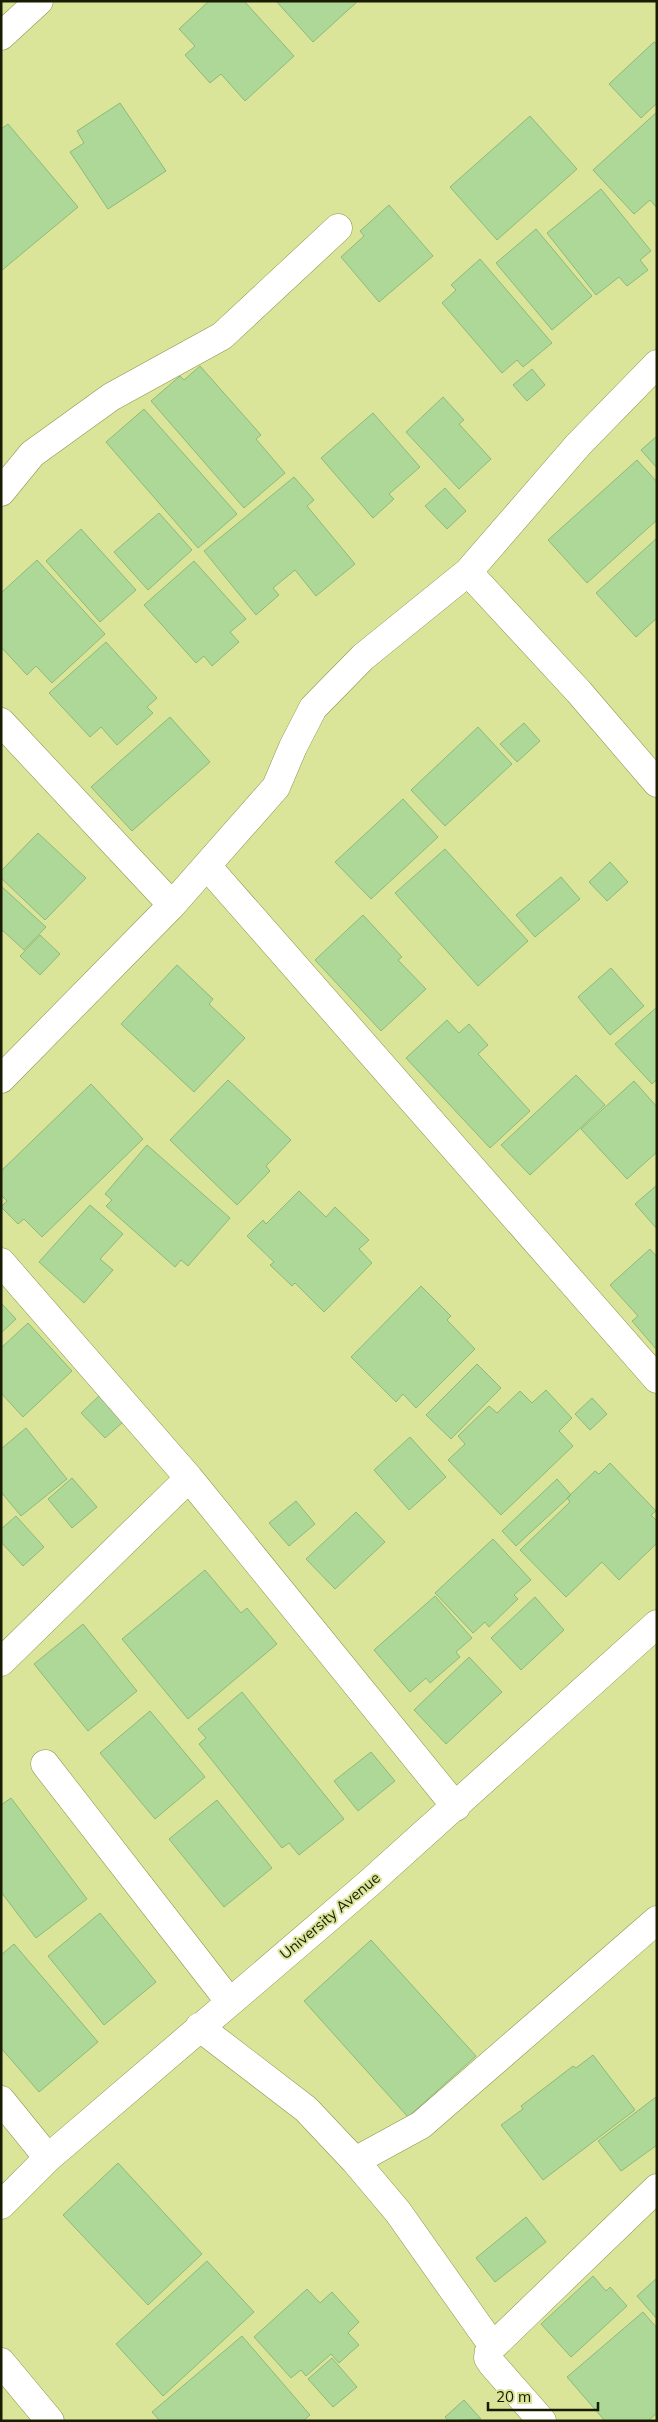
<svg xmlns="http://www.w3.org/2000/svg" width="658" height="2422" viewBox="0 0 658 2422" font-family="Mulish,sans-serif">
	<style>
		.building { fill: #add897; stroke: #8fb979 }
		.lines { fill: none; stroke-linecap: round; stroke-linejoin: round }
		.minor-casing { stroke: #8b954b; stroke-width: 29 }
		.minor { stroke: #fff; stroke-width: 28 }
		.labels { text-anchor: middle; stroke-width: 4; stroke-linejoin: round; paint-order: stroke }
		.street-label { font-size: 15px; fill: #191c00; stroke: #dae599 }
	</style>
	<rect width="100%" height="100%" fill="#dae599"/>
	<path class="building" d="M209,1H244L294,56L245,101L221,74L210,83L185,55L195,46L179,29Z
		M276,1H358L313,42Z
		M654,42L657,44V103L641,118L609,84Z
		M120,103L166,171L108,209L70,152L84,143L77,131Z
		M657,112V208L650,200L634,214L593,170Z
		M530,116L577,169L497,240L450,187Z
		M8,124L78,207L1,271V129Z
		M601,189L651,251L640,260L648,270L627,286L619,277L596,295L547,233Z
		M389,205L433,256L379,302L341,257L364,236L360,231Z
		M536,229L592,296L552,330L496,263Z
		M480,259L552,343L523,367L517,360L502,373L442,303L456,290L451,285Z
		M200,366L261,435L256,439L285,473L244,508L151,401L180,376L184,380Z
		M532,369L545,385L527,401L513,385Z
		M443,397L464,420L459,424L491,459L459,489L406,432Z
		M144,409L237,514L198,548L106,442Z
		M373,413L420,467L389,494L394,499L373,518L321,458Z
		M657,436V468L641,450Z
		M637,460L657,482V520L587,583L548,540Z
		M294,477L314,500L307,506L355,564L316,596L295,570L273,588L279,595L256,615L204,551Z
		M445,488L466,511L447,529L425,506Z
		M159,513L192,550L148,590L114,552Z
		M81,529L136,590L100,622L46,561Z
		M657,538V618L636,637L596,593Z
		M37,560L105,634L52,683L36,666L27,675L1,647V593Z
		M194,561L246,619L230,632L239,642L212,666L204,656L196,663L144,605Z
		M106,642L157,698L147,707L153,713L117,745L101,727L90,737L49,693Z
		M170,717L210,762L132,831L91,787Z
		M524,723L540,741L517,762L500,744Z
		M478,727L512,764L445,826L411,790Z
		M403,799L438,837L371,899L335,862Z
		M38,833L86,878L45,920L1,878V871Z
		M445,849L528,941L478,986L395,893Z
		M610,862L628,882L607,901L589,882Z
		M561,877L580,899L535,937L516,915Z
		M1,886L46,927L24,950L1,929Z
		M363,915L402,957L398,960L426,989L381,1031L315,960Z
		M40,935L60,954L40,975L20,956Z
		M177,965L213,999L209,1004L245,1038L194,1092L121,1024Z
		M611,968L644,1006L610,1035L578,997Z
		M657,1007V1079L652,1084L615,1044Z
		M447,1020L459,1033L469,1024L488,1045L478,1054L530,1111L490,1148L406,1058Z
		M576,1075L605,1105L530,1175L501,1145Z
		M228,1080L291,1140L266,1166L270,1171L237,1205L170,1140Z
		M634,1081L657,1107V1152L627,1179L581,1129Z
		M91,1084L143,1139L42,1237L24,1219L18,1224L1,1207L7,1201L1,1195V1171Z
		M147,1145L230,1218L188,1266L181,1260L175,1267L106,1206L112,1200L105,1194Z
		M657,1185V1229L635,1204Z
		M299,1191L326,1217L335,1207L369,1240L359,1249L372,1263L324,1312L295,1283L292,1286L270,1265L274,1262L247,1236L263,1220L266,1224Z
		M90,1205L123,1234L100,1259L113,1270L84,1303L39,1262Z
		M650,1249L657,1257V1350L632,1321L638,1316L610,1285Z
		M421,1286L451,1316L447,1320L475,1349L416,1408L403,1394L396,1402L351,1357Z
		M1,1303L16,1319L1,1333Z
		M28,1323L72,1371L23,1417L1,1393V1348Z
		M477,1364L501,1388L451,1439L426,1415Z
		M546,1390L572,1418L559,1431L573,1446L501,1515L448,1460L465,1444L458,1436L489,1406L497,1413L520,1391L532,1403Z
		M99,1396L123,1422L105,1438L81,1413Z
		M592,1398L607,1414L590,1430L575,1414Z
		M26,1428L67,1479L21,1516L1,1492V1449Z
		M410,1437L446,1477L409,1510L374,1470Z
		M610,1463L656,1511L651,1515L657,1521V1543L619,1580L602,1562L566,1597L520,1550L570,1502L567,1498L595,1471L599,1474Z
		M72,1478L97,1507L72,1528L48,1499Z
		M557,1479L571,1495L516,1546L502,1531Z
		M296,1501L315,1524L289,1546L269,1523Z
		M356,1512L385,1542L335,1589L306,1559Z
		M16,1516L44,1547L23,1566L1,1542V1529Z
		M493,1539L531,1580L514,1595L518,1599L489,1627L485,1622L473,1633L435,1593Z
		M205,1570L241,1613L247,1608L277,1644L188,1719L122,1639Z
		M435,1596L472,1638L456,1652L460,1657L430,1683L426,1678L410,1692L374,1650Z
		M535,1597L564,1630L521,1670L491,1638Z
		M83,1624L137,1691L88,1731L34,1664Z
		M469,1657L502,1692L446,1744L414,1710Z
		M242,1692L344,1819L299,1855L289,1843L282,1848L199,1744L206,1738L198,1729Z
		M150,1711L205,1777L155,1819L100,1753Z
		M371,1752L395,1781L358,1811L334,1781Z
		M11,1798L87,1899L36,1938L1,1892V1805Z
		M217,1800L272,1868L224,1907L169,1839Z
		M100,1913L156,1982L104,2025L48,1956Z
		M371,1940L476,2056L408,2117L304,2001Z
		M14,1944L98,2042L39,2092L1,2048V1955Z
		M593,2055L635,2110L543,2180L501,2125L523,2109L521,2106L573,2066L576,2068Z
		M656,2097L657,2145L621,2171L598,2141Z
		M118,2163L202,2254L148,2305L63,2215Z
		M526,2217L546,2242L495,2282L476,2258Z
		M207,2261L254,2312L163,2396L116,2344Z
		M593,2276L606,2291L610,2287L627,2306L571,2357L541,2324Z
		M657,2278V2319L637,2296Z
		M307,2289L320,2303L332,2292L359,2322L348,2333L359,2345L339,2363L331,2354L306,2376L301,2370L291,2378L254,2337Z
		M643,2312L657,2328V2413L648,2421H605L567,2377Z
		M242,2336L310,2415L303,2421H160L152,2412Z
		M332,2358L357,2387L333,2407L308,2379Z
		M464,2400L481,2419L448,2421L445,2417Z"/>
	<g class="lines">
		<defs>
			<path id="minor" d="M1,36L39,1
				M1,492L32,454L111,397L222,336L338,228
				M468,572L579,692L657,783
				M1,722L172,905
				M207,866L657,1379
				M1,1079L172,905L276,787L293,747L313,708L363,657L468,572L578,445L657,364
				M1,1262L189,1478L456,1807
				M1,1662L189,1478
				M45,1764L229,2001
				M199,2027L306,2109L355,2161L421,2125L657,1920
				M1,2100L48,2158
				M355,2161L398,2212L492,2345
				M1,2205L48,2158L367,1885L657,1624
				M1,2362L50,2421
				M542,2421L492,2364L488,2358L489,2350L657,2188"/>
		</defs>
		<use href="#minor" class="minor-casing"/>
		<use href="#minor" class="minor"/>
	</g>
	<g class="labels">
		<g class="street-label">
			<text transform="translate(330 1916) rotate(-40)" y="5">University Avenue</text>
		</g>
	</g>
	<rect width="658" height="2422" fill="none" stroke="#191c00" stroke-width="5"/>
	<path d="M488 2402v8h110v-8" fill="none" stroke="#191c00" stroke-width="2.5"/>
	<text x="496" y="2402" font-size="15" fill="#191c00" stroke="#dae599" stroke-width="4" paint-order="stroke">20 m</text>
</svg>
